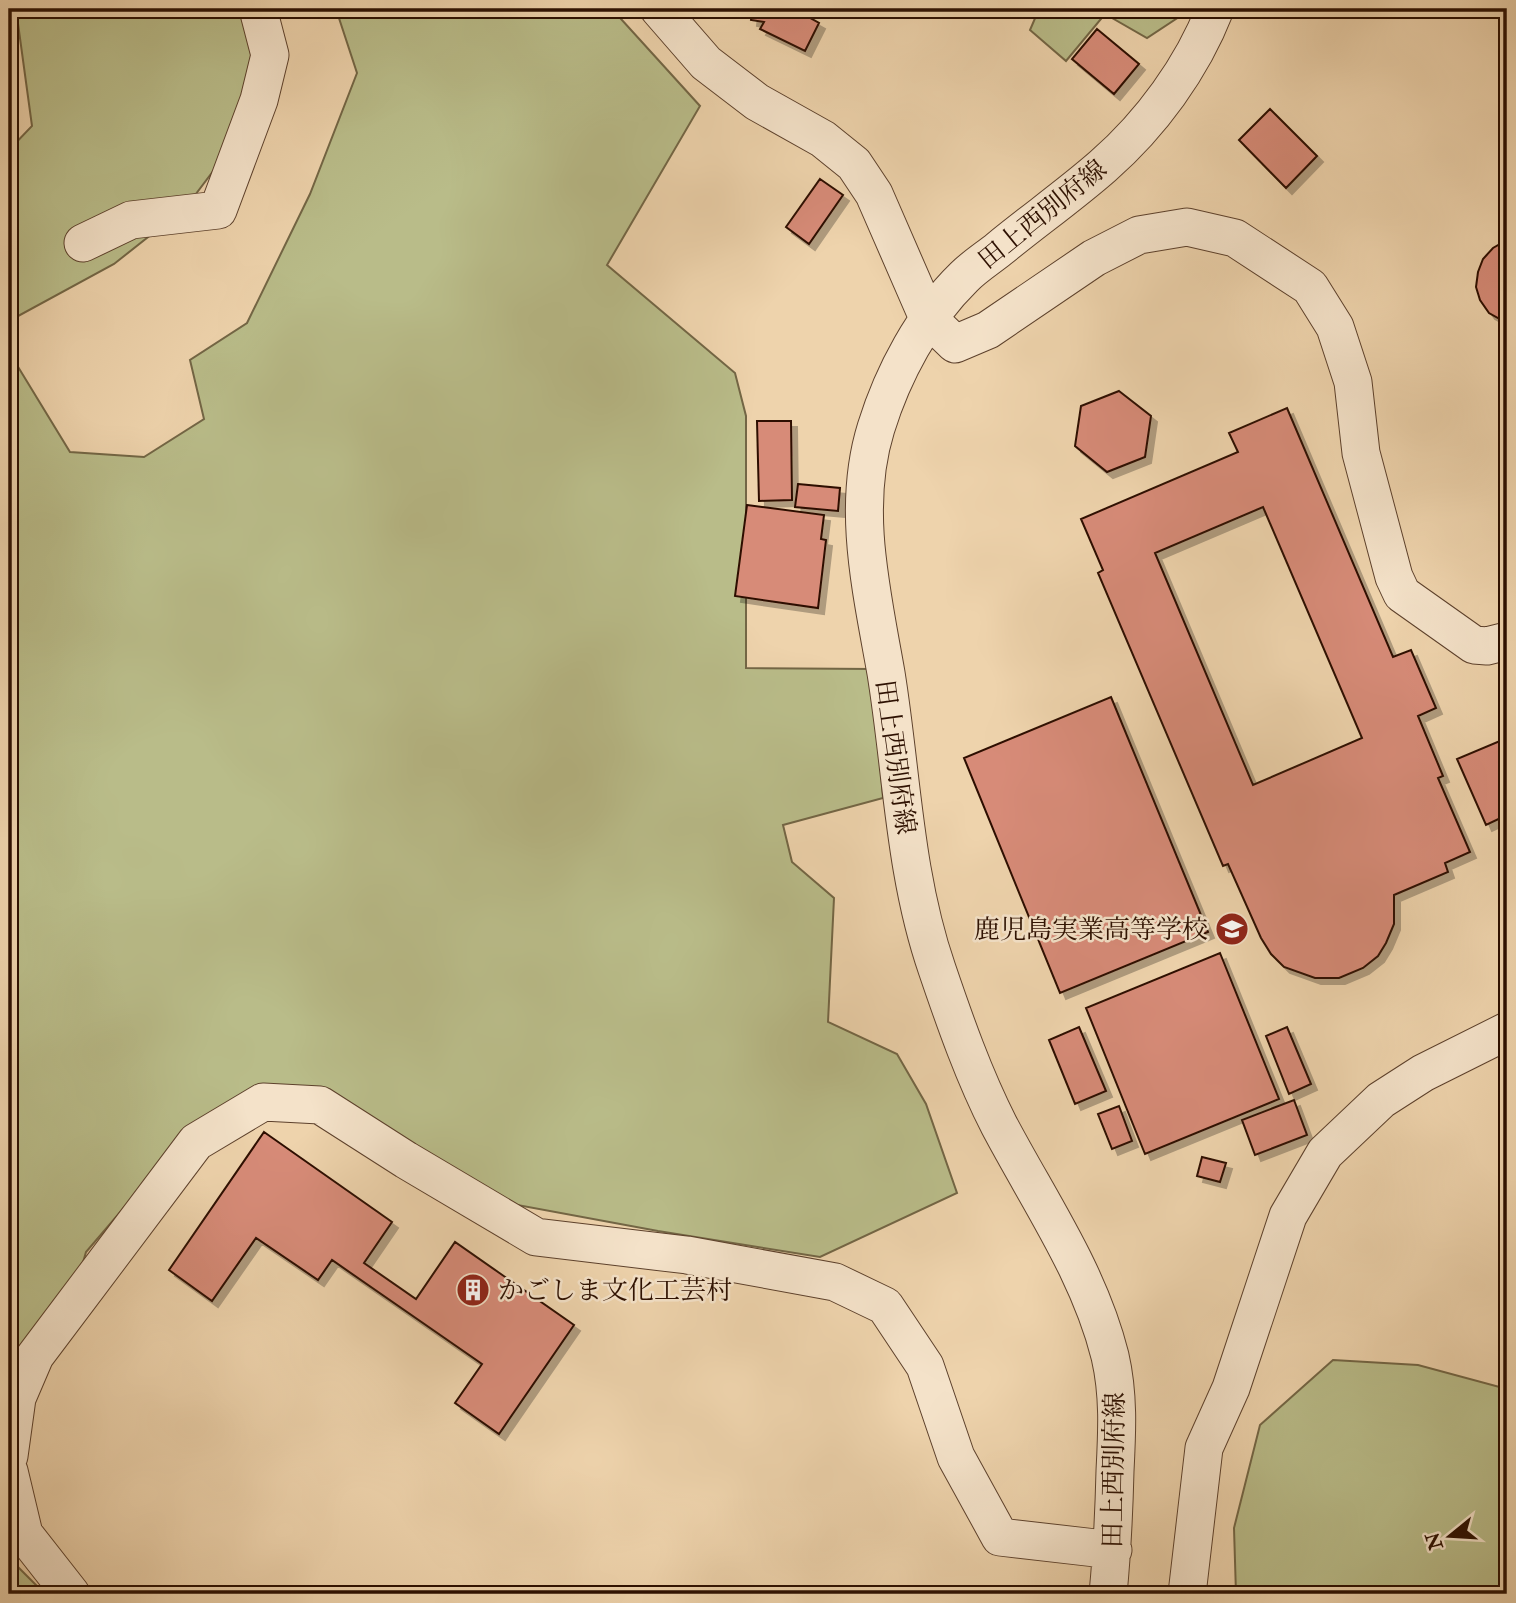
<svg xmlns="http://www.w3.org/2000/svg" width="1516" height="1603" viewBox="0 0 1516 1603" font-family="'IM FELL Double Pica','Noto Serif JP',serif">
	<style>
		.green { fill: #b9bc89; stroke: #736645; stroke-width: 2 }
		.building { fill: #d78b78; stroke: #2d1001; stroke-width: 2; fill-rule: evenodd; filter: url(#shadow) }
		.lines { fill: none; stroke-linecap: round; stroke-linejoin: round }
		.minor-casing { stroke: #5d412c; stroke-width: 39 }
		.minor { stroke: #f4e2c9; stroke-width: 37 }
		.labels { text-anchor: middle; stroke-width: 5; stroke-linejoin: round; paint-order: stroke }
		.street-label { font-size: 26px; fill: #2d1001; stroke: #f4e2c9 }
		.poi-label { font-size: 26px; fill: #2d1001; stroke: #f4e2c9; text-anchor: end }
	</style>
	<defs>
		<filter id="shadow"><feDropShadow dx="6" dy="6" stdDeviation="0" flood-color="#0004"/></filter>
	</defs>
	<rect width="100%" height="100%" fill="#eed3ac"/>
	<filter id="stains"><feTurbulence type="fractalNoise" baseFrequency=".00286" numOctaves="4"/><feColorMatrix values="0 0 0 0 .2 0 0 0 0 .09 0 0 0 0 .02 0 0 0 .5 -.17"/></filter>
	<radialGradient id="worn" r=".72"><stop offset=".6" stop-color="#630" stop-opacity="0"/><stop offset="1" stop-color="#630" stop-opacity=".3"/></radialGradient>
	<path class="green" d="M16,9H245L266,63L226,154L186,207L114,264L9,321V150L32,126Z
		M336,9H612L700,106L607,265L735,373L746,416V668L873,669L883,798L783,825L792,862L834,898L828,1022L897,1054L926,1104L957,1193L820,1257L658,1231L501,1202L344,1099L176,1147L86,1252L67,1318L9,1392V352L70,452L144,457L204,419L190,360L247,323L310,194L357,73Z
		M1039,9H1191L1147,38L1105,14L1066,61L1030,30Z
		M1333,1360L1418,1365L1507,1389V1594H1236L1234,1528L1260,1425Z
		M9,1558L45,1594H9Z"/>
	<path class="building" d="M734,9H794L819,23L805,51L760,29L764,22L751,20L752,11Z
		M1097,29L1139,64L1114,94L1072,59Z
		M1270,109L1317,156L1286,188L1239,140Z
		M820,179L843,195L809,244L786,227Z
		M1507,240V323L1489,313L1480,300L1476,287L1478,272L1483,259L1493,248Z
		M1119,391L1151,416L1145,457L1107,472L1075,446L1081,406Z
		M1287,408L1393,657L1411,650L1436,708L1418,716L1443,776L1438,778L1470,852L1445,863L1448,872L1394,895V924L1386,943L1378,956L1363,968L1339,978H1315L1284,967L1271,954L1261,938L1228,864L1223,866L1098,573L1103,570L1081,519L1238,452L1229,433ZM1263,507L1362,738L1253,785L1155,553Z
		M757,421H791L792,500L759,501Z
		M798,484L840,488L838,511L795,507Z
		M747,505L824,515L821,539L826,540L818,608L735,596Z
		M1111,697L1208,932L1060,993L964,758Z
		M1507,738V815L1486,825L1457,759Z
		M1220,953L1279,1099L1145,1154L1086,1008Z
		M1079,1027L1106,1091L1075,1104L1049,1040Z
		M1287,1027L1311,1084L1289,1094L1266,1036Z
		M1294,1100L1307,1135L1255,1155L1242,1120Z
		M1119,1106L1132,1141L1112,1149L1098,1114Z
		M264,1132L392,1222L364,1263L416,1299L455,1242L574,1325L499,1434L455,1403L482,1364L332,1260L318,1280L256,1238L212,1301L169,1270Z
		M1202,1157L1226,1163L1220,1182L1197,1176Z"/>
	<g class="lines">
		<defs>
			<path id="minor" d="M659,9L706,63L757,102L823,139L854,164L874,194L928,318L955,344L988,330L1094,258L1139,235L1187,227L1235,238L1310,287L1335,327L1353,382L1361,453L1394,577L1402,594L1474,645L1487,646L1507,641
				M83,243L131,220L218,210L259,100L270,55L258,9
				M9,1456L17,1398L35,1356L196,1142L263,1102L320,1105L406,1160L536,1237L687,1255L835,1282L885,1306L925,1366L956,1457L1000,1537L1113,1550
				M9,1471L24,1534L71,1594
				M1108,1594C1112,1553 1114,1512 1115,1471C1117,1432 1119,1395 1110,1356C1089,1272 1039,1201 999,1125C974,1076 955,1022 937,969C904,874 902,772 886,673C872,593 851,508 876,428C893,373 923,317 964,277C975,266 988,258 999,249C1033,221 1070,195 1103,166C1151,124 1192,68 1215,9
				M1187,1594L1204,1448L1231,1388L1288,1216L1325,1153L1381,1100L1423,1073L1507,1031"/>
		</defs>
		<use href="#minor" class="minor-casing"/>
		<use href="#minor" class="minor"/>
	</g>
	<defs>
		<symbol id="school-disc" viewBox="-11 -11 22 22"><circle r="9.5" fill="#8f2418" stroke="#f4e2c9"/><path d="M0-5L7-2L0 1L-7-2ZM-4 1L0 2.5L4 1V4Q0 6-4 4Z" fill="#fff"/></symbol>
		<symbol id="building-disc" viewBox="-11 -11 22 22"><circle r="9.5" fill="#8f2418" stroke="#f4e2c9"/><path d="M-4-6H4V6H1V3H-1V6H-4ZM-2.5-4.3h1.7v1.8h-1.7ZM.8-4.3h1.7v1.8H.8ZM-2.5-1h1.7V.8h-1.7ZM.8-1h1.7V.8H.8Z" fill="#fff"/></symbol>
	</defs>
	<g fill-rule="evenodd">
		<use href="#school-disc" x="1213" y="910" width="38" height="38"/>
		<use href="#building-disc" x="454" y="1271" width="38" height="38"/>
	</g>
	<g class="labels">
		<g class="street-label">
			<text transform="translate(1042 214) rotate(-39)" y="9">田上西別府線</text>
			<text transform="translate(896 757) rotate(82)" y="9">田上西別府線</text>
			<text transform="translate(1113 1470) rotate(-89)" y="9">田上西別府線</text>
		</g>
		<g class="poi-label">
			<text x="1208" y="938">鹿児島実業高等学校</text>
			<text x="498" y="1299" text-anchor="start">かごしま文化工芸村</text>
		</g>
	</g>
	<rect width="1516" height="1603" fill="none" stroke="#eed3ac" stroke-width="35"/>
	<rect x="10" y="10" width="1495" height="1582" fill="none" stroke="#2d1001" stroke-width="3.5"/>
	<rect x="18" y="18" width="1481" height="1568" fill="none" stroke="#2d1001" stroke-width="2"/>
	<g transform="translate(1450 1536) rotate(252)" stroke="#f4e2c9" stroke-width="5" paint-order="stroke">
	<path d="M0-5L12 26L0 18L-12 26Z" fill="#2d1001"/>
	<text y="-10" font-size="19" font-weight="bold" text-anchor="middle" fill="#2d1001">N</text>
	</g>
	<rect width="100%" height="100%" filter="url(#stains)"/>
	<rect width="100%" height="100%" fill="url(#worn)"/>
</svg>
